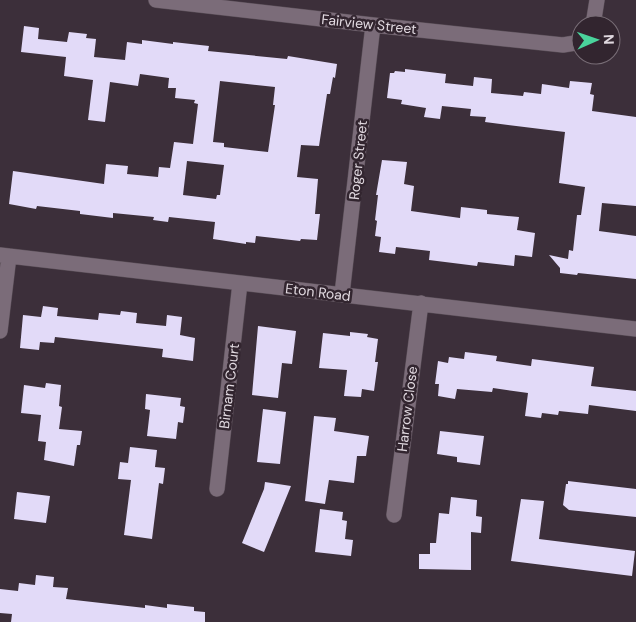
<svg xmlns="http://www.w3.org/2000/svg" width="636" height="622" viewBox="0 0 636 622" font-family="'DM Sans',sans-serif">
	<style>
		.building { fill: #e2daf8; fill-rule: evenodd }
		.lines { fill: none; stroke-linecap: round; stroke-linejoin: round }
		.minor-casing { stroke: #584d56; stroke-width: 16 }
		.minor { stroke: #7b6c79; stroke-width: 15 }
		.labels { text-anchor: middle; stroke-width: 5; stroke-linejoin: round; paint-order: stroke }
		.street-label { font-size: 14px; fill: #e1d9e0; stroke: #32252f }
	</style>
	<rect width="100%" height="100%" fill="#3c2f3a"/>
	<path class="building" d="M24,26L39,28L38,39L67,42L69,32L87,34L86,38L96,39L94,57L125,60L127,42L142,44V40L173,44V42L209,46L208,51L287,59L288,56L337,64L335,78L333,77L330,94H327L319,146L301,145L297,177L318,179L315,214H320L317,240L301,239L300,241L256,236L255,243L246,242V244L213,239L215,222L169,217L168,222L153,220L154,217L113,213V218L80,214V211L37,206L36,209L9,204L13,171L104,184L106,164L128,166L127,174L158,177L159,167L170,168L174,142L193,144L198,104L194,103L195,100L175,98L176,88H168L169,78L140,74L138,86L110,82L105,122L88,120L93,80L64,76L66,57L21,52ZM220,81L275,87L273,105H275L268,152L224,147V143L213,142ZM187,161L224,165L220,195H217L216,199L183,195Z
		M405,69L446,74L445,83L473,86L474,77L492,79L491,93L523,96L524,92L541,94L542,84L569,88L570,81L592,83L590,94L594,95L592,111L636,117V206L602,203L599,231L636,236V279L578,273L577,275L560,273V268L549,255L568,259L569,250L573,251L577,215H581L585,187L559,183L565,132L485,122L486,117L470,116L471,109L442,106L440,119L424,117L426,108L401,104L402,100L387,98L390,73H394L395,71L405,72Z
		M382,160L407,162L404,184L414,186L411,211L460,218L461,207L487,210V214L519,217L517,230L535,233L532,257L515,255L514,266L478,262L477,266L429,260L430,251L396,247L395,254L379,252L381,237L375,236L377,221L375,220L378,195H376Z
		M43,306L58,308L57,316L98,320L99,313L120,315L121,311L137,313L136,323L166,326L167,315L182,317L180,335L195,338L193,361L162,357L163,349L55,337L54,343L40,342L39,350L20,348L23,315L41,317Z
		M258,326L296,331L292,364L282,363L278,398L252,395Z
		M350,332L368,334L367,337L378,339L375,362H378L374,391L362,389L361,397L344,396L347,370L319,368L323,333L350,336Z
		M465,352L497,356L496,361L531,366L532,359L594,367L591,386L636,391V411L589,405L588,414L559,411L558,415L542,413L541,418L525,416L528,393L493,388L492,392L457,389L455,399L438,396L439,384H435L438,361L448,363L449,357L464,359Z
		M46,383L61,385L59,406L62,407L59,429L82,431L80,445H77L74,466L44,460L46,442L38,441L41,415L21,413L24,385L45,388Z
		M146,394L181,398L180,406L185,407L183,423L178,422L176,439L147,436L150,410L145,409Z
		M263,409L286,412L280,464L257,462Z
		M314,416L336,418L334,431L369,436L366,456H357L354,483L329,480L325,504L305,501Z
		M440,431L484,436L480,465L457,462V457L437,454Z
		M130,447L157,450L155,467L165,468L163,484L159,483L152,539L124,535L131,480L118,479L120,462L128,463Z
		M568,481L636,489V517L569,510L563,505L566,484H568Z
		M265,482L291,486L264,552L242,543L264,489Z
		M17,492L50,496L46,523L14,519Z
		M451,497L477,500L476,516L482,517L481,533L471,532V570L419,569V554H430V543H436L439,513L449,514Z
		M521,499L544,501L539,539L635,551L632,576L511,561Z
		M320,509L343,512L342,520L347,521L345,539L353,540L351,556L315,552Z
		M36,575L54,577L53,587L68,588L66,599L145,608V605L167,608V604L194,607V611L205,612V622H11L12,614L0,613V589L18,591L19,583L35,585Z"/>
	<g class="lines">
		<defs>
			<path id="minor" d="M156,0L373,25L563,45L581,42
				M593,25L597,0
				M0,255L636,329
				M342,294L373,25
				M0,331L9,256
				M217,489L240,283
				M394,515L421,303"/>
		</defs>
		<use href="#minor" class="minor-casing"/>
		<use href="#minor" class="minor"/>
	</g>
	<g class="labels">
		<g class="street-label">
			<text transform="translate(369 24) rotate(6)" y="5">Fairview Street</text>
			<text transform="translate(358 160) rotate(-84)" y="5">Roger Street</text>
			<text transform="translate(318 292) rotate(7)" y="5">Eton Road</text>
			<text transform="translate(229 386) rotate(-83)" y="5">Birnam Court</text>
			<text transform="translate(407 409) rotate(-83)" y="5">Harrow Close</text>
		</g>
	</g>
	<g transform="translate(596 40) rotate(88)"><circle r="24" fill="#32252f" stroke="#786d76"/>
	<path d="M0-4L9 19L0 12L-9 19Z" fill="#4ad49c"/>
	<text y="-8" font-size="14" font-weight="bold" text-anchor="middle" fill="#e1d9e0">N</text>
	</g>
</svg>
